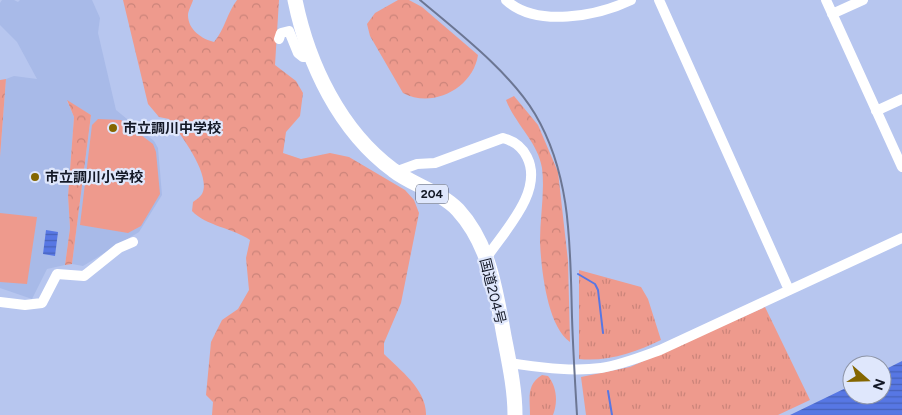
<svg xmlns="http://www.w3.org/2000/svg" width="902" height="415" viewBox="0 0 902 415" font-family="Figtree,'Noto Sans JP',sans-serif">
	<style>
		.built { fill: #a8bae8 }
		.grass { fill: url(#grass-tufts) }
		.forest { fill: url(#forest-crowns) }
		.pitch { fill: #ee9a8d }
		.water { fill: url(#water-rules) }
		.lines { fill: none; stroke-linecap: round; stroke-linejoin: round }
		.stream { stroke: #5777e4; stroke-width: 2 }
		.minor { stroke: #fff; stroke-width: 10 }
		.highway { stroke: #fff; stroke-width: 15 }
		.rail { stroke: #6c7693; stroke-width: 2 }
		.poi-dot { fill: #846600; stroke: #dfe7fc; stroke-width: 2 }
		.labels { text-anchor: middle; stroke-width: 4.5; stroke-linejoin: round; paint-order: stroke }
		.shield { fill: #dfe7fc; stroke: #505666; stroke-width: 1 }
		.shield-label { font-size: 12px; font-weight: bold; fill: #131826 }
		.poi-label { font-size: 14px; font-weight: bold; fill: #131826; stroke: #dfe7fc; text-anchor: start }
		.street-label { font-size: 14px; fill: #131826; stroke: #dfe7fc }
	</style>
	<defs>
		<pattern id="grass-tufts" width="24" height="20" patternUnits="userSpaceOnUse" patternTransform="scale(1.25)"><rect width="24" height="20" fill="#ee9a8d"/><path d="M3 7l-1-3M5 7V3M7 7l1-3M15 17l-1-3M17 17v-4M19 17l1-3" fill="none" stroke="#cb847a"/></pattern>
		<pattern id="forest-crowns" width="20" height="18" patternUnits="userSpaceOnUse" patternTransform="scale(1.25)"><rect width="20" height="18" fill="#ee9a8d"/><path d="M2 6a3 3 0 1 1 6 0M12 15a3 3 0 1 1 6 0" fill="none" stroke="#cb847a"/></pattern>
		<pattern id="water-rules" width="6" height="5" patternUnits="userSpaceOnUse" patternTransform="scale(1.25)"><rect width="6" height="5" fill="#5777e4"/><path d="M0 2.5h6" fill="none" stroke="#4761b9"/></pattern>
	</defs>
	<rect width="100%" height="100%" fill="#b7c6ef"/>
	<path class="built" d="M2,0H14L18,2L20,0H92L100,18L98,33L116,110L154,141L158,148L162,195L139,232L83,266L72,264L91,115L67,101L74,117L68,196L70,228L65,265L47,269L32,299L0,288V157L6,79L14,76L37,79L17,42L0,25V3Z"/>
	<path class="grass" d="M579,270L641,287L648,299L661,340C637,352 607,362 579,359Z
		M765,307L810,400L778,415H586L581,377L630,367Z
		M542,375L548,376C557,387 558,402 553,415H530C530,398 526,385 542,375Z"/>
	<path class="forest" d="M123,0H193C192,4 188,11 188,15C188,30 202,39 214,42C225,29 227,13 237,0H279L275,65L296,81L303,93L300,116L286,132L283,153L301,159L330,153L349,157L405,190L414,200L419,213L401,303L384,343V354C400,370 427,390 426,415H212L213,402L206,395L211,342L222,320L238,309L249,290L246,258L250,240C233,228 206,226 192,211L193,202C196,200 200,197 202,194C212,175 180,134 169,119L159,117L148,104Z
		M398,0H409L422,7L478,55C473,88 433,109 403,93L370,36L367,24L375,13Z
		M6,79L0,157V80Z
		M514,96L538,125L558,172L568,261L570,342C547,326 541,268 540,241C540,217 545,192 542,168C538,142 515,124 506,100Z
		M67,100L91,115L72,264L65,265L70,228L68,196L74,117Z"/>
	<path class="pitch" d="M98,119L121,120L153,144L156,152L160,194L141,226L128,233L80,225L92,125Z
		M0,213L37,217L27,284L0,282Z"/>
	<path class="water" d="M46,230L58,232L55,256L43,254Z
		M902,361V415H790L852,385V395H882V371Z"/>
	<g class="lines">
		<path class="stream" d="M578,274L595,284L598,290L603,333
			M608,391L612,415"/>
		<path class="minor" d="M506,0C536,28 598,16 631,0
			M659,0L789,290
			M826,0L902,167
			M832,14L863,0
			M279,39L281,33L289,31L298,53L303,57H312
			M876,111L902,99
			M395,172L417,164L435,163L503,138C514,141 522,147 527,157C544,191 505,230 487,257
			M0,302L25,305L42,303L57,274L84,276L119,248L133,242
			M509,363C540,367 570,372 601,368C621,365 641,357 660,350L902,238"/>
		<path class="highway" d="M295,0C308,64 340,131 393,170C412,185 441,192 458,210C490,245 496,292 504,336C509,362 515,389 515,415"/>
		<path class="rail" d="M420,0C458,32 510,72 535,114C572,176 570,248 572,317C573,349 575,382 577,415"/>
	</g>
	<g class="poi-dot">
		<circle cx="113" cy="128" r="5"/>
		<circle cx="35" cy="177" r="5"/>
	</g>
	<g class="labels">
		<rect class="shield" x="416" y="184.5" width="32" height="19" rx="4"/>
		<g class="shield-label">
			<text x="432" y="198">204</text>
		</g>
		<g class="poi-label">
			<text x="123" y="133">市立調川中学校</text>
			<text x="45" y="182">市立調川小学校</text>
		</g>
		<g class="street-label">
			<text transform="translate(493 291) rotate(76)" y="5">国道204号</text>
		</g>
	</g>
	<g transform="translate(867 380) rotate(110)"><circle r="24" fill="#dfe7fc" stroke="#8d94a6"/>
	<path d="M0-4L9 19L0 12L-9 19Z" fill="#846600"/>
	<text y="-8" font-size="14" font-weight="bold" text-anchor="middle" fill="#131826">N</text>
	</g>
</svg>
